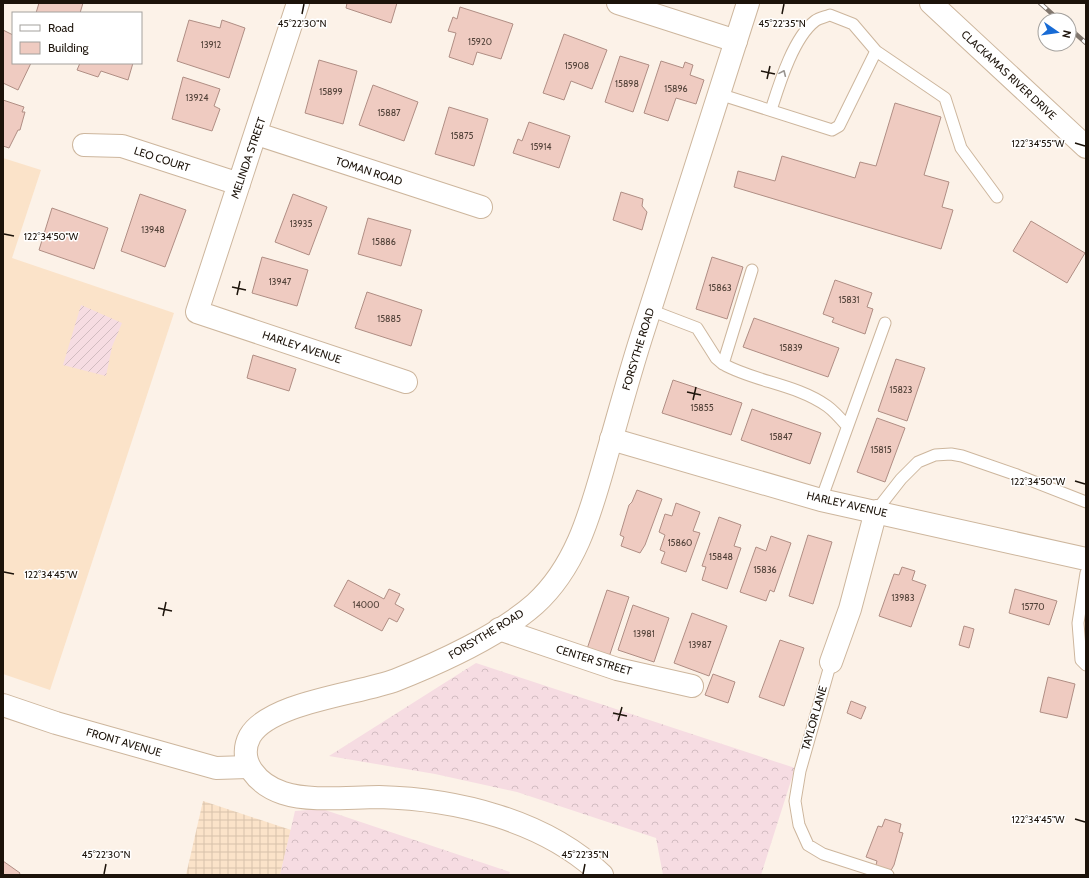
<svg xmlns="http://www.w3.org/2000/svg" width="1089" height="878" viewBox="0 0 1089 878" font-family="Cabin,sans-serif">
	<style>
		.built { fill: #fbe3c9 }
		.industrial { fill: url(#industrial-grid) }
		.forest { fill: url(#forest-crowns) }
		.garden { fill: url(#garden-furrows) }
		.building { fill: #efcbc1; stroke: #b08e84 }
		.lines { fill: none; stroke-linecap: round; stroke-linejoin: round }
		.lane-casing { stroke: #cdb69d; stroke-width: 13 }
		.street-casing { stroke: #cdb69d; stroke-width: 24 }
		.secondary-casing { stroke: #cdb69d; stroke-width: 24 }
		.lane { stroke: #fff; stroke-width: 11 }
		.street { stroke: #fff; stroke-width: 22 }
		.secondary { stroke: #fff; stroke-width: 22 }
		.rail-casing { stroke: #80766d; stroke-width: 4.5 }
		.rail { stroke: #fff; stroke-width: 3; stroke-dasharray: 9; stroke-linecap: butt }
		.oneway { stroke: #999591 }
		.ticks { fill: none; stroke: #1c130a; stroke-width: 1.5 }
		.labels { text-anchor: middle; stroke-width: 3; stroke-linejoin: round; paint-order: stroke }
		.number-label { font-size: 9px; fill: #514138 }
		.street-label { font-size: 11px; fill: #1c130a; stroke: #fff }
		.ticks-label { font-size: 10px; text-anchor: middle; fill: #1c130a; stroke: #fff; stroke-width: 3; stroke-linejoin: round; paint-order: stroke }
	</style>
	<defs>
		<pattern id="industrial-grid" width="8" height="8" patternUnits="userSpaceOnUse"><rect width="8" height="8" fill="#fbe3c9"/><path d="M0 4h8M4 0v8" fill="none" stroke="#d7c2ab"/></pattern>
		<pattern id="forest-crowns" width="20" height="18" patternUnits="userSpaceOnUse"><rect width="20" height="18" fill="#f6dce2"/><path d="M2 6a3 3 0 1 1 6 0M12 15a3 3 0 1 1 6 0" fill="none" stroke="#d2bcc1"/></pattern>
		<pattern id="garden-furrows" width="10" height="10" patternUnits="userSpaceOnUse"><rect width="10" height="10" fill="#f6dce2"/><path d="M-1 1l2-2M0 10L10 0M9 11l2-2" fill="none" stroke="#d2bcc1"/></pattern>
	</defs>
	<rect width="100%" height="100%" fill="#fcf2e8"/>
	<path class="built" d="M3,158L41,170L12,258L174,313L50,690L3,674Z"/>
	<path class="industrial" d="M203,801L291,830L280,875H186Z"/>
	<path class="forest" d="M476,663L795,768L761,875H663L656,838L517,792L435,774L329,756Z
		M322,809L510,872L509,875H280L295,811Z"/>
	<path class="garden" d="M81,305L122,323L112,347L106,376L63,365Z"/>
	<path class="building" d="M39,3H83L80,13H36Z
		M347,3H397L391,23L346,8Z
		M460,7L513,24L501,59L477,52L473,65L449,57L456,33L448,31L453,17L457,19Z
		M189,20L220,28L222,20L245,28L229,78L177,61Z
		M3,30L13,35V63H31L18,90L3,83Z
		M564,34L607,50L592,89L571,81L564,100L543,93Z
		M620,56L649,65L633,112L605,102Z
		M319,60L357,71L343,124L305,113Z
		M661,61L683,68L685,62L693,65L690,75L704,80L696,104L676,98L668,121L644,113Z
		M80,63H133L128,80L101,71L98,77L77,70Z
		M183,77L220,89L214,106L220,109L212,131L172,119Z
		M373,85L418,102L404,141L359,125Z
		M3,100L24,107L22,112H25L20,130H18L9,148L3,146Z
		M895,103L941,117L924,175L949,182L942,207L953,210L941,249L734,187L738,171L775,181L782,156L855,178L860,162L876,166Z
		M449,107L488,119L474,166L435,154Z
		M529,122L570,136L559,168L513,153L518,139L522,141Z
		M621,192L643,199L642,206L647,212L642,230L613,220Z
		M140,194L186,210L165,267L121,251Z
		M293,194L327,207L309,255L275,242Z
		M52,208L108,228L94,269L39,250Z
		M368,218L411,230L401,266L358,254Z
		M1031,221L1085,253L1067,283L1013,251Z
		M262,257L308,270L297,306L252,293Z
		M712,257L743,267L727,319L696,309Z
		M835,280L872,293L867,307L873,309L865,334L832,322L834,318L823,314Z
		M367,292L422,310L411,346L355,328Z
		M754,318L839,348L828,377L743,347Z
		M253,355L296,369L289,391L247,378Z
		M896,359L925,368L907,421L878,411Z
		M673,380L742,403L731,435L662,413Z
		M752,409L821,433L810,464L741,440Z
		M877,418L905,428L885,482L857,472Z
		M637,490L662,499L645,545L640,553L621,546L624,537L620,535L629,505L632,502Z
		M676,503L700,512L693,531L700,533L686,572L661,563L665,552L660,550L665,535L659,532L665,514L672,516Z
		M719,517L741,525L734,546L741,548L727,589L702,580L706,567L702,566Z
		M808,535L832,542L813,604L789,596Z
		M771,536L791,543L774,592L770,590L766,601L740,592L756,547L766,551Z
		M902,567L915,571L912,580L926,585L911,627L879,616L894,574L899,575Z
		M348,580L384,599L389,589L400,594L395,604L404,609L397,622L389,618L382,631L334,606Z
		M1015,589L1057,601L1049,625L1009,613Z
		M607,590L629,597L609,657L587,649Z
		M633,605L669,618L654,662L618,650Z
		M692,613L727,626L709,676L674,663Z
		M964,626L974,629L969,648L959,645Z
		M780,640L804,648L784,706L759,697Z
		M713,674L735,682L728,703L705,695Z
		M1048,677L1075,684L1067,718L1040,712Z
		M851,701L866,707L861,719L847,713Z
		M885,819L901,824L899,832L903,833L894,865L889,874L875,869L877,861L866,857L878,826L882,827Z
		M3,861L20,873L19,875H3Z"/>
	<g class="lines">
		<defs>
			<path id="lane" d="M719,94L832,130L839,126L876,51L945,98L961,148L997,197
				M771,110C779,85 793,38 815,21C819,18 825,17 830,15L853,24L876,51
				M752,270L723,364C755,382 796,384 827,406C834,411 841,419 847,426
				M650,310L697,328L716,358L723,364
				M821,500L885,323
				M876,511L901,479L918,462L935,455L951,454L962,456L1017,475L1086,502
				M1086,573L1078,623L1081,660L1086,665
				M831,662L800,771L795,801L799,825L808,845L823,854L888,875"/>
			<path id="street" d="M298,3L197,312L406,382
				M618,3L736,41
				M257,134L481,207
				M84,145L122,146L239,184
				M611,439L821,500L1086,559
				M499,629L617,669L692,686
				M831,662L850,609L876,511
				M3,705L56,723L216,768L248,767"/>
			<path id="secondary" d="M931,3L1086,147
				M602,875C545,820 456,799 379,797C350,797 310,802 283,793C259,785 236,762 250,736C270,702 359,694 396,680C439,663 500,635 535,604C579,564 592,506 608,451C619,413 629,376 641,338C677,226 712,114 748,3"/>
		</defs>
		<use href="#lane" class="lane-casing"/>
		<use href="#street" class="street-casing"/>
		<use href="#secondary" class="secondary-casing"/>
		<use href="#lane" class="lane"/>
		<use href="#street" class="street"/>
		<use href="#secondary" class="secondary"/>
		<defs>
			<path id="rail" d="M1040,3L1059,20
				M1069,28L1086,43"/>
		</defs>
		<use href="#rail" class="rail-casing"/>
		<use href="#rail" class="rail"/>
	</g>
	<defs><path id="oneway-chevron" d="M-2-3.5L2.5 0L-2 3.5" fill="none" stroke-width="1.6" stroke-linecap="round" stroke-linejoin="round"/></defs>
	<use class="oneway" href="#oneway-chevron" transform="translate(783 73) rotate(-66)"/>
	<path class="ticks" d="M302,14L304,4M782,14L784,4M761,71L775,74M767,79L770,66M1075,143L1085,146M4,234L14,236M232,287L246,290M237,295L240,281M687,392L701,395M693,400L696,387M1075,481L1085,484M4,572L14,574M158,608L172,611M163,616L166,602M613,713L627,716M618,721L622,707M1075,819L1085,822M104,874L106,864M583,874L585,864"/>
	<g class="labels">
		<g class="number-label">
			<text x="480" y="45">15920</text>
			<text x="211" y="48">13912</text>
			<text x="577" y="69">15908</text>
			<text x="627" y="87">15898</text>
			<text x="676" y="92">15896</text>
			<text x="331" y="95">15899</text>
			<text x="197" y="101">13924</text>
			<text x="389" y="116">15887</text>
			<text x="462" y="139">15875</text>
			<text x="541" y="150">15914</text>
			<text x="301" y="227">13935</text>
			<text x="153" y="233">13948</text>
			<text x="384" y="245">15886</text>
			<text x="280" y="285">13947</text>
			<text x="720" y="291">15863</text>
			<text x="849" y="303">15831</text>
			<text x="389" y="322">15885</text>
			<text x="791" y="351">15839</text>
			<text x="901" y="393">15823</text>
			<text x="702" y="411">15855</text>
			<text x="781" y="440">15847</text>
			<text x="881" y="453">15815</text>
			<text x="680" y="546">15860</text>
			<text x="721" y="560">15848</text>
			<text x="765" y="573">15836</text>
			<text x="903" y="601">13983</text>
			<text x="366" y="608">14000</text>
			<text x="1033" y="610">15770</text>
			<text x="644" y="637">13981</text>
			<text x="700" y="648">13987</text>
		</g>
		<g class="street-label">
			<text transform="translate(1009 75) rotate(43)" y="4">CLACKAMAS RIVER DRIVE</text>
			<text transform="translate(248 158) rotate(-71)" y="4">MELINDA STREET</text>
			<text transform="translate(162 159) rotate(18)" y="4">LEO COURT</text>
			<text transform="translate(369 171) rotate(18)" y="4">TOMAN ROAD</text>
			<text transform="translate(302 347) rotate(18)" y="4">HARLEY AVENUE</text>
			<text transform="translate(638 349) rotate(-73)" y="4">FORSYTHE ROAD</text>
			<text transform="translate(847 504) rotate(13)" y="4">HARLEY AVENUE</text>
			<text transform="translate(486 634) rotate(-31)" y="4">FORSYTHE ROAD</text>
			<text transform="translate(594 660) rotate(17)" y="4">CENTER STREET</text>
			<text transform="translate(814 718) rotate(-74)" y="4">TAYLOR LANE</text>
			<text transform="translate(124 742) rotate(16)" y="4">FRONT AVENUE</text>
		</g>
	</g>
	<g class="ticks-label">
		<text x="302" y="27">45°22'30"N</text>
		<text x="782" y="27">45°22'35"N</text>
		<text x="1038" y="147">122°34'55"W</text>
		<text x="51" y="240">122°34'50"W</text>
		<text x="1038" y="485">122°34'50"W</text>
		<text x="51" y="578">122°34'45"W</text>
		<text x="1038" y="823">122°34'45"W</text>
		<text x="106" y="858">45°22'30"N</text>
		<text x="585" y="858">45°22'35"N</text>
	</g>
	<rect width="1089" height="878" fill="none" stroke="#1c130a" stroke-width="8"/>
	<rect x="12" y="12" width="130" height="52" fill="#ffffff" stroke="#a4a19d"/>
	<rect x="20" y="25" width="20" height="6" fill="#ffffff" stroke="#a4a19d"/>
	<text x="48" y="32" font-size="12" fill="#1c130a">Road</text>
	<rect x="20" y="42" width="20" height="12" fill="#efcbc1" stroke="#a4a19d"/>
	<text x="48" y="52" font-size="12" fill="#1c130a">Building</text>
	<g transform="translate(1057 32) rotate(103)"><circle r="19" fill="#ffffff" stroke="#a4a19d"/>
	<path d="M0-3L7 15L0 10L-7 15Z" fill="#186bd5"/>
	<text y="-6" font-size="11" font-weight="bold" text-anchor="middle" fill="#1c130a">N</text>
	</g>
</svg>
